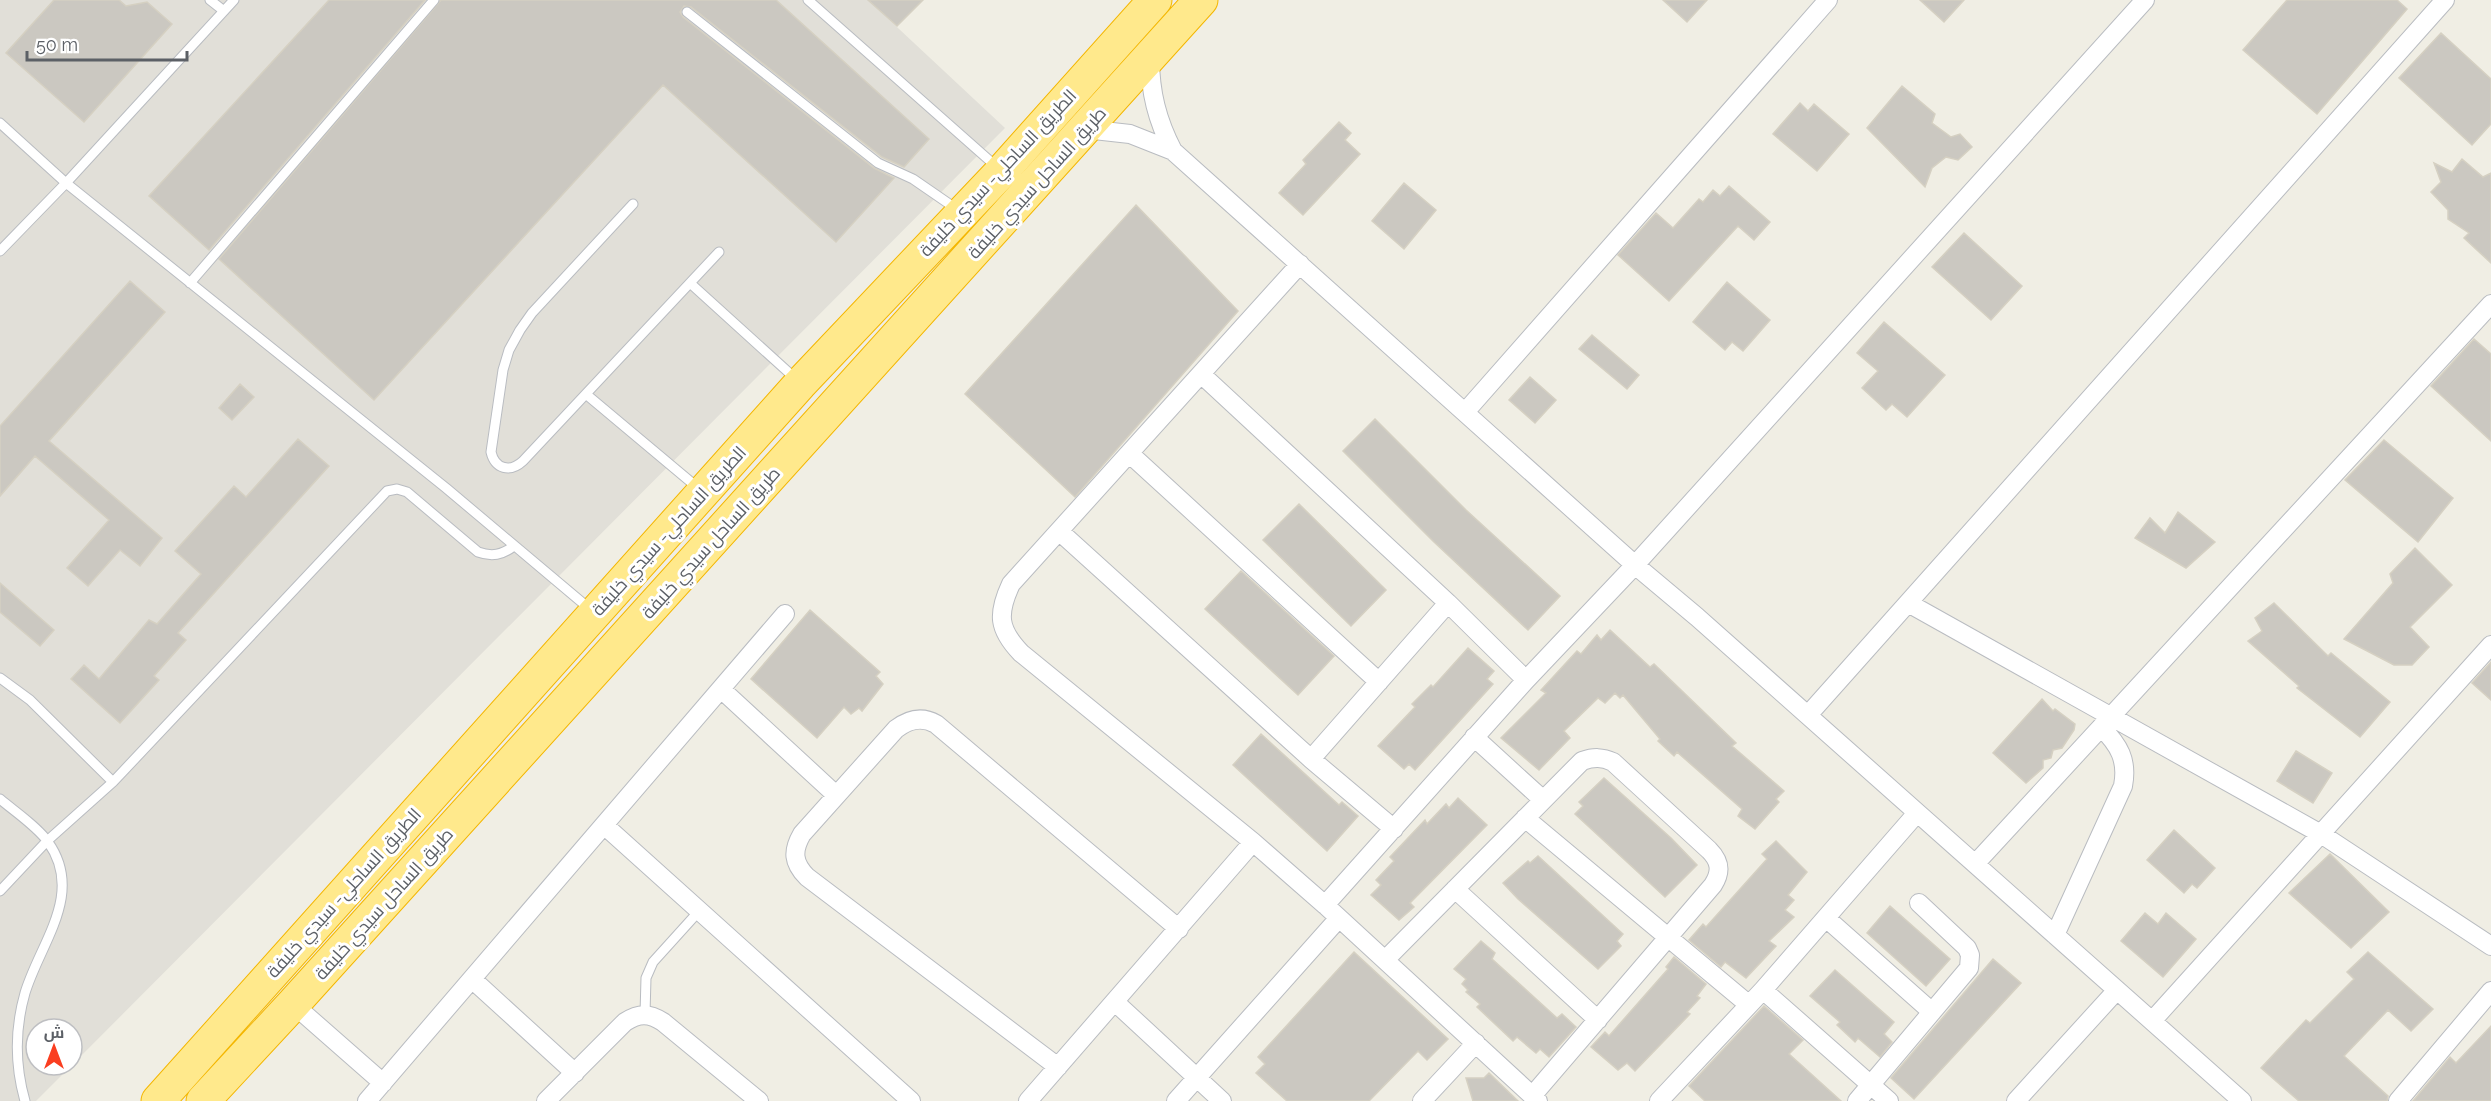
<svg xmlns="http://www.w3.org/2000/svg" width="2491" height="1101" viewBox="0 0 2491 1101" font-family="Raleway,Cairo,sans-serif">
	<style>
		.industrial { fill: #e1dfd8 }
		.building { fill: #cbc8c1; stroke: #d5d0c2; stroke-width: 1.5 }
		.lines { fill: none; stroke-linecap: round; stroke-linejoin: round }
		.lane-casing { stroke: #b9bcc1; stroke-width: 11 }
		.street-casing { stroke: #b9bcc1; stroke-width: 20 }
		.highway-casing { stroke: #f4b600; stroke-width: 35 }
		.lane { stroke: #fff; stroke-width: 9 }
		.street { stroke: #fff; stroke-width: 18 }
		.highway { stroke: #ffe98c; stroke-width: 33 }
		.labels { text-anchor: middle; stroke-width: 6; stroke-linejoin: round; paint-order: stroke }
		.street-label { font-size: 18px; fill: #5c6066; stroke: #fff }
	</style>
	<rect width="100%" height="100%" fill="#f0eee4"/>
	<path class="industrial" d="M0,0H868L1005,128L72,1065V1029H36V1065H72L36,1101H0Z"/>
	<path class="building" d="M54,0H119L126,6L147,2L172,24L84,122L6,53Z
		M329,0H425L209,250L149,196Z
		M441,0H776L929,139L904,167L882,157L691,7L684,6L680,12L683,17L874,168L894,178L836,242L663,85L374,400L219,259Z
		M868,0H923L897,26Z
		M1663,0H1707L1687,22Z
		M1920,0H1964L1944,22Z
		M2287,0H2397L2407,9L2317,114L2243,50Z
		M2441,33L2491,79V124L2472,145L2399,78Z
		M1902,86L1935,114L1932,123L1951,137L1960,134L1972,147L1958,160L1946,157L1932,168L1925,187L1867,128Z
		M1800,103L1808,111L1814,104L1849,134L1817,171L1773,134Z
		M1339,122L1351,133L1345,140L1360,154L1303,215L1279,193L1306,164L1303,160Z
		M2462,159L2483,177L2491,173V263L2464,238L2469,233L2448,219V210L2431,192L2441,182L2434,163L2452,172Z
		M1404,183L1436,210L1404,249L1372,221Z
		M1729,186L1770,222L1754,240L1738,226L1669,301L1618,255L1656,213L1673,228L1699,199L1703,202L1713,190L1720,196Z
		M1136,205L1238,311L1075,497L965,394Z
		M1964,233L2022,286L1991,320L1932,267Z
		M130,281L165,312L49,441L162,538L140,566L120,550L88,586L67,568L109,520L35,456L0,496V426Z
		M1727,282L1770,320L1743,351L1732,342L1725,350L1693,322Z
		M1884,322L1945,375L1907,417L1892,404L1886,410L1862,388L1878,371L1857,353Z
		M1592,335L1639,375L1627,389L1579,349Z
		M2474,339L2491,354V441L2431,386Z
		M1530,377L1556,400L1535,423L1509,400Z
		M240,384L254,397L232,420L219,408Z
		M1375,419L1466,510L1560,596L1528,630L1434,542L1343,451Z
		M298,439L329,466L178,633L186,640L154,676L159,680L120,723L71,679L84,665L99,679L149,620L157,624L201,574L175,551L234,486L246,497Z
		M2384,440L2453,498L2418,542L2345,480Z
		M1299,504L1386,590L1351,626L1263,540Z
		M2178,512L2215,542L2186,568L2135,538L2150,518L2165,533Z
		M2415,548L2452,585L2410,627L2429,647L2412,665H2394L2344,639L2393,583L2390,574Z
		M1241,571L1334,656L1298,695L1205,609Z
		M0,583L54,630L40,646L0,612Z
		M2274,603L2328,656L2331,653L2390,702L2360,737L2297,688L2299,686L2248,641L2262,631L2255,618Z
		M810,610L880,672L876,676L883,684L862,711L859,708L851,714L844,707L817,738L751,679Z
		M1610,630L1650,667L1654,664L1736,743L1732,746L1784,791L1776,799L1779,802L1755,829L1738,816L1742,809L1677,752L1674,756L1658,741L1660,739L1623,695L1620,698L1615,693L1605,703L1598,698L1564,731L1570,738L1539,770L1501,738L1546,693L1541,690L1577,651L1581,654L1597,635L1601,640Z
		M1468,648L1494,671L1487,679L1493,684L1415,770L1409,764L1404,769L1378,746L1415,707L1412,704L1431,685L1433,687Z
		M2491,662V700L2472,683Z
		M2042,699L2053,711L2055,709L2075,724L2074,730L2062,748L2053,750L2051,758L2043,760V768L2026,783L1993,753Z
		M1261,734L1339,805L1342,802L1358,816L1327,851L1233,765Z
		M2296,751L2332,773L2313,803L2277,781Z
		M1604,778L1671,838L1697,865L1665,897L1575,814L1583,806L1579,802Z
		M1458,798L1487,825L1410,903L1414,907L1399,920L1371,895L1381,885L1376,880L1394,861L1390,857L1425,820L1427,824L1446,804L1449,808Z
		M2174,830L2215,868L2197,888L2192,884L2184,893L2147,860Z
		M1776,841L1807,872L1788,895L1794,900L1785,910L1794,917L1769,941L1776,946L1746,978L1725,962L1721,967L1689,940L1703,924L1706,927L1767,859L1762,854Z
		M2330,854L2389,912L2351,948L2289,893Z
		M1538,856L1623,934L1617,941L1621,946L1598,969L1518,899L1503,883L1528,861L1530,863Z
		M1890,906L1950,959L1926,986L1867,933Z
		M2145,913L2158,924L2166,913L2196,939L2163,977L2121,941Z
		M1481,941L1495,953L1492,959L1557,1018L1562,1014L1576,1027L1549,1057L1540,1049L1536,1053L1517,1037L1513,1041L1477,1007L1480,1004L1466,992L1468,990L1462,984L1466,979L1454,969Z
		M1354,952L1448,1039L1427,1060L1418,1051L1369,1101H1287L1256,1073L1265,1064L1258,1057Z
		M2368,952L2433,1009L2411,1031L2388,1010L2344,1056L2388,1096L2387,1101H2299L2261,1068L2306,1020L2310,1023L2354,979L2347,972Z
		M1674,957L1706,984L1697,996L1700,998L1687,1012L1690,1014L1635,1071L1627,1063L1618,1070L1591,1047L1605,1032L1609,1036L1668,969L1666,967Z
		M1993,959L2021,983L1914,1099L1891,1078Z
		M1835,970L1894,1022L1884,1034L1892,1042L1880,1057L1858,1038L1855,1042L1837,1025L1840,1022L1810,996Z
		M1764,1006L1803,1040L1789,1054L1841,1101H1705L1689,1086Z
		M2491,1026V1101H2413L2450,1057L2456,1063Z
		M1489,1073L1518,1101H1473L1466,1078H1484Z"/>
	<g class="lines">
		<defs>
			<path id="lane" d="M210,0L224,11
				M808,0L998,168
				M687,12L878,163L913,179L958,210
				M0,123L66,183L446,488L591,610
				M633,204L532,313L520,330L509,350L503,370L491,452C495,469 510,473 523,461L719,252
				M0,251L66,183L234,0
				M190,283L434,0
				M690,283L797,380
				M587,395L698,488
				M0,678L30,700L113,782
				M0,799C14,811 38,827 48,842C85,894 40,943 25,993C15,1028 15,1066 25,1101
				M0,891L47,841L113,782L387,491L397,489L407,492L478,552C492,557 502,555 514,546
				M645,1014L646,978L653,962L700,910"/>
			<path id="street" d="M1150,58C1150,92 1157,120 1173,151
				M1085,129L1130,134L1173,151L1635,565L1697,617L2242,1101
				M1300,264L1011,584C997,614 998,629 1021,653L1253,842L1325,905L1538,1101
				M1201,374L1448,603L1526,680
				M1466,411L1828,0
				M1130,454L1379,682
				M1059,531L1311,759L1394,829
				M1908,603L2321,834L2491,946
				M721,689L836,795
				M1808,715L2445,0
				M1474,737L1542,799
				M1311,759L1448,603
				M1525,818L1748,1004
				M604,825L911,1101
				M1975,864L2491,304
				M1455,889L1598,1020
				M1325,905L1526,680L1635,565L2145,0
				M1826,918L1932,1012
				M2055,935L2123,786C2128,760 2119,745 2101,727
				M1385,960L1582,761C1594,757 1602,757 1613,762L1709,850C1720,861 1722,871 1713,885L1532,1096
				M472,979L575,1073
				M1763,990L1889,1101
				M1115,1002L1222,1101
				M293,1004L383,1083
				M2152,1021L2491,645
				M1058,1067L807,877C793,863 792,851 802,834L896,729C909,719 922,716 936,724L1179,929
				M367,1101L785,614
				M546,1101L625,1022C639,1013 649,1013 663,1022L759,1101
				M1028,1101L1253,842
				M1176,1101L1339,918
				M1422,1101L1476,1043
				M1659,1101L1763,990L1917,813
				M1857,1101L1969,968L1970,955L1967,948L1919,903
				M2016,1101L2117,990
				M2398,1101L2491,991"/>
			<path id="highway" d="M158,1101L800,384L1002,171L1155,0
				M203,1101L293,1004L1201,0"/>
		</defs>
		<use href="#lane" class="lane-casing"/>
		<use href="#street" class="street-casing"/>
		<use href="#highway" class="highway-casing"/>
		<use href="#lane" class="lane"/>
		<use href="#street" class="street"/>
		<use href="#highway" class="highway"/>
	</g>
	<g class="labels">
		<g class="street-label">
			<text transform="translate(998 173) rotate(-47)" y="6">الطريق الساحلي- سيدي خليفة</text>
			<text transform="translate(1037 183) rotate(-48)" y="6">طريق الساحل سيدي خليفة</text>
			<text transform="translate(669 531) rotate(-48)" y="6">الطريق الساحلي- سيدي خليفة</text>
			<text transform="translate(711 543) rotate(-48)" y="6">طريق الساحل سيدي خليفة</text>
			<text transform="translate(344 893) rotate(-48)" y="6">الطريق الساحلي- سيدي خليفة</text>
			<text transform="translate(384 904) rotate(-48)" y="6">طريق الساحل سيدي خليفة</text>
		</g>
	</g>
	<g transform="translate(54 1047)"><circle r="28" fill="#ffffff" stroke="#bebfc2" stroke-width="1.5"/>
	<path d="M0-4.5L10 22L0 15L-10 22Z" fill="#fa3e20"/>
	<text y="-9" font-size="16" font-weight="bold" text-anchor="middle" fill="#5c6066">ش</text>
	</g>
	<path d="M27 51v9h160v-9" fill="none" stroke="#5c6066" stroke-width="3"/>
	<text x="36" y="51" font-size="18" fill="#5c6066" stroke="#ffffff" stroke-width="4.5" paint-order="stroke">50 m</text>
</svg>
